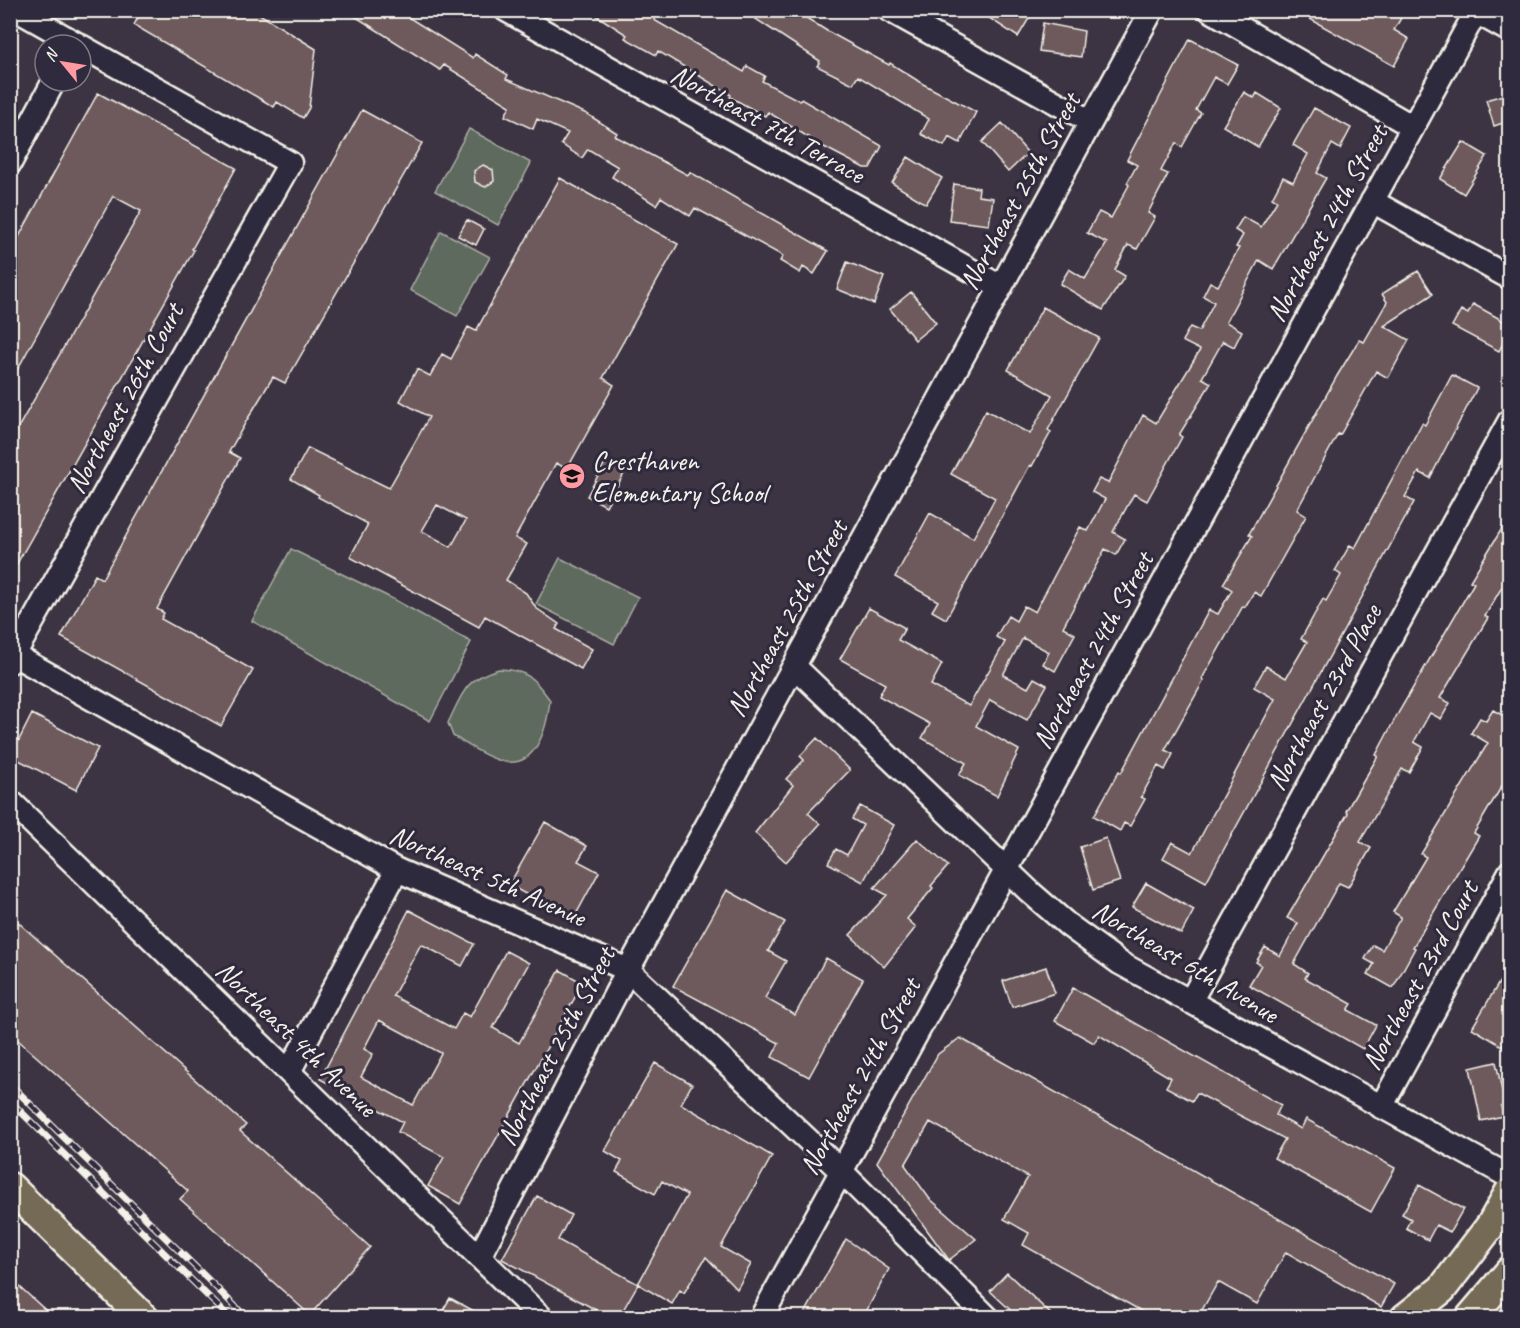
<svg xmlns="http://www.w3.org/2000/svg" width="1520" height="1328" viewBox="0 0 1520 1328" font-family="Caveat,sans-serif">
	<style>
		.green { fill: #5f6a5f; stroke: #aaaea4; stroke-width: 1.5 }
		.building { fill: #6e5a5b; stroke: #f4f1e8; stroke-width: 1.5; fill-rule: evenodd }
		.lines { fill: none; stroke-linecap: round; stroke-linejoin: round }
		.minor-casing { stroke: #f4f1e8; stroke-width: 27 }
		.major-casing { stroke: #f4f1e8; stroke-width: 33 }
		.minor { stroke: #2f2a3d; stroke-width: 22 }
		.major { stroke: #756b55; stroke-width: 28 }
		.rail-casing { stroke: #f4f1e8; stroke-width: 7 }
		.rail { stroke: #2f2a3d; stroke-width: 4.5; stroke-dasharray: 14; stroke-linecap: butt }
		.labels { text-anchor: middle; stroke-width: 6; stroke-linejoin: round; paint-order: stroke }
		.street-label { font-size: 28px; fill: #f4f1e8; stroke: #2f2a3d }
		.poi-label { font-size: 28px; fill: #f4f1e8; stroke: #2f2a3d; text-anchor: start }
	</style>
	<rect width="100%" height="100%" fill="#3c3443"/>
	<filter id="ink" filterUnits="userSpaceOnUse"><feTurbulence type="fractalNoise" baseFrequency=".0167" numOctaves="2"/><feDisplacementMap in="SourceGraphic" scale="12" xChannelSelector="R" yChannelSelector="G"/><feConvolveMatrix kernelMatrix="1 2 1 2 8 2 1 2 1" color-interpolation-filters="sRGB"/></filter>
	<g filter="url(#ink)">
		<path class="green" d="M469,129L531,163L498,225L435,191Z
			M441,231L490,257L457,316L410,290Z
			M291,549L393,599L471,642L430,721L252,621Z
			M560,558L638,597L614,644L536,604Z
			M499,669C527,670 534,678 550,700C547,728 536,773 498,760C482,755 467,744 453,736L448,723C462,694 465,678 499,669Z"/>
		<path class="building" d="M142,10H253L316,49L309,108L303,118L277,102L274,107L134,25Z
			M345,10H397L473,58L475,54L508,75L506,79L587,114L617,133L615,136L688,175L690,172L828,251L814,274L803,267L800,273L780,261L783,256L695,208L690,216L661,197L656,205L612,177L618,167L588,149L582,158L561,144L568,133L537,119L533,129L505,116L510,106L444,65L440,70Z
			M588,10H659L654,20L744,72L747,66L765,76L762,81L800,101L801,99L882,146L870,168H864L824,147L768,112L765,116L730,97L731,95L658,51L656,55L625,38L627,35Z
			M742,10H794L827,31L889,65L890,63L923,84L976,112L960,143L949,137L944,146L921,134L929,119L858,76L853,84L817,66L820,61Z
			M977,10H1034L1018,37Z
			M1294,10H1387L1401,18L1394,30L1409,39L1394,66Z
			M1043,23L1084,31L1081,57L1039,51Z
			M1190,39L1238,65L1227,84L1214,77L1196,110L1201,113L1182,147L1176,143L1161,171L1168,174L1148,213L1155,217L1137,249L1128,245L1115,270L1125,276L1103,310L1060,284L1069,269L1085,279L1107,243L1087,233L1099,212L1111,218L1129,185L1127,183L1137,165L1127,160Z
			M1244,92L1254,98L1257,93L1281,108L1258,147L1223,126Z
			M98,93L236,168L192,249L194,250L10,576V442L141,211L113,196L10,383V253Z
			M1509,93V121L1494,126L1486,100Z
			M1314,108L1351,128L1340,149L1332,144L1317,173L1326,178L1273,269L1259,260L1226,322L1242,331L1234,347L1223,341L1202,378L1211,383L1179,435L1182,437L1147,501L1134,494L1113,532L1125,539L1116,555L1105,549L1063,627L1075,634L1055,671L1043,664L1049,652L1023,638L1003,675L1028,688L1034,678L1047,685L1027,720L990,700L976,726L1019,750L997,796L959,775L966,763L922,738L930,724L879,696L885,684L840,659L869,608L905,628L898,640L942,664L931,685L969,706L1005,642L996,637L1008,616L1016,621L1024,606L1035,612L1080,527L1088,531L1105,499L1092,492L1099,479L1108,483L1143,415L1156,423L1200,350L1182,341L1190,327L1199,331L1214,302L1203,296L1210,282L1218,286L1239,248L1236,247L1243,235L1235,230L1243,217L1261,227L1277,201L1272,198L1283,177L1293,182L1308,154L1293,145Z
			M362,110L422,143L285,383L273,377L247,420L229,452L240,458L157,609L164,613L161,619L253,670L221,726L61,637L95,575L102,579Z
			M1002,123L1028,153L1008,172L982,142Z
			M1463,142L1487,156L1464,194L1440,179Z
			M908,157L942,178L926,204L892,183Z
			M483,165L493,170L494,181L485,187L475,182L474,171Z
			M560,178L678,244L603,378L614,385L567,469L556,463L515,538L527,544L506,580L526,593L536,608L559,624L556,629L592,649L581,669L485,616L479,627L350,557L368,524L318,497L319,495L291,479L308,448L389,488L429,417L400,401L417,369L430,376L442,354L451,359L468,327L476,331ZM437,505L466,520L451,547L422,531Z
			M954,184L979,188L978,196L993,198L989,225L949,220Z
			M467,220L484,229L476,245L458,236Z
			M847,262L884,277L874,304L837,289Z
			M1418,271L1433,294L1384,326L1409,340L1388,378L1376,371L1340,435L1338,434L1297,510L1306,516L1261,596L1254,592L1245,607L1243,606L1202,679L1204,680L1165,750L1173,754L1165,770L1158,766L1141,797L1145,799L1130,826L1124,823L1120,831L1094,816L1119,771L1121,773L1209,610L1218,614L1232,590L1223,584L1252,536L1249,534L1337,376L1359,340L1364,342L1387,302L1382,294Z
			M911,292L936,323L915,340L890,309Z
			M1473,304L1509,324V332L1499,351L1452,326L1461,310L1468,314Z
			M1043,307L1099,338L1048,430L1051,432L1032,466L1030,465L946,619L932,611L938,601L895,577L930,513L973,538L989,509L995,498L951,474L986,410L1030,434L1036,423L1052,395L1008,370Z
			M1452,375L1477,388L1430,478L1419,472L1405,497L1414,502L1206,882L1163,858L1172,842L1192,853L1275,699L1254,687L1266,666L1286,678L1307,642L1301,639L1323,599L1326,601L1341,575L1335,571L1350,545L1355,548L1422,423L1425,425Z
			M607,459L626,470L606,506L587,496Z
			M1509,517V575L1485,616L1488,618L1440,698L1450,703L1441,719L1430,713L1414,742L1423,747L1409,772L1402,769L1360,842L1371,848L1348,887L1339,883L1294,964L1308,973L1305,978L1352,1004L1348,1010L1376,1025L1363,1049L1249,985L1261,965L1256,962L1265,947L1280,956L1298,923L1287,918L1348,813L1346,811L1378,756L1376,755L1397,715L1474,583L1470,581Z
			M1493,710L1509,719V774L1474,833L1479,836L1413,947L1415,948L1393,988L1368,974L1374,964L1365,959L1373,945L1382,950L1401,917L1393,912L1426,857L1421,854L1488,743L1471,733L1480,718L1486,721Z
			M32,714L98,748L76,790L11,756Z
			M817,738L850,770L808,813L820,824L786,862L755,833L793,785L786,779L804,760L800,756Z
			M860,806L894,825L863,882L828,863L836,849L847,855L863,825L852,819Z
			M545,822L587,846L578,861L599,872L573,920L509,885Z
			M1106,838L1120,881L1093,890L1080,847Z
			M917,839L948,866L931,886L933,888L907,919L916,927L884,967L850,935L887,895L874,888Z
			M1146,883L1194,910L1181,934L1132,907Z
			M727,890L785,922L768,951L786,961L765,998L795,1015L826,958L863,979L809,1077L772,1057L779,1043L673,986Z
			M409,910L474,944L462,966L421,944L393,996L454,1029L463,1013L470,1017L506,951L529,963L493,1028L519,1043L560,970L583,983L460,1204L428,1186L444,1157L398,1132L403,1122L320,1079ZM379,1020L441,1053L413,1105L361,1077L373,1054L364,1049Z
			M10,915L246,1125L240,1131L370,1247L310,1315L180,1199L188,1191L10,1033Z
			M1509,966V1033L1502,1046L1472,1028Z
			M1046,967L1055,993L1012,1007L1003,981Z
			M1073,988L1281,1105L1276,1115L1301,1129L1306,1119L1395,1168L1371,1212L1274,1158L1285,1139L1197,1093L1192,1101L1166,1087L1171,1078L1099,1035L1094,1043L1055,1021Z
			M960,1038L1394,1284L1381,1307L1286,1252L1257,1304L1218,1282L1198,1317H1152L1023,1245L1029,1233L1004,1219L1028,1177L930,1122L905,1165L929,1198L976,1239L949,1260L877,1162L938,1054Z
			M1496,1062L1505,1105L1501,1106L1503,1116L1481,1121L1470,1068Z
			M655,1063L692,1084L681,1104L772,1156L721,1247L751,1264L737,1289L706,1257L684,1293L680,1290L672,1304L638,1284L687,1195L662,1181L655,1194L616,1172L622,1161L605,1151Z
			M1419,1185L1463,1209L1450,1232L1436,1225L1428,1240L1406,1228L1411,1219L1402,1214Z
			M537,1196L571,1215L558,1240L638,1284L619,1317H609L502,1259Z
			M846,1239L889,1269L863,1317H803Z
			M1007,1273L1054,1317H1018L990,1291Z
			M10,1278L53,1317H10Z
			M450,1298L485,1317H439Z"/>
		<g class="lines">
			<defs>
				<path id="minor" d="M17,10L79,45
					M506,10L1001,287
					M889,10L1091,122
					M1210,10L1413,127
					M1476,12L1510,31
					M10,163L54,81
					M1372,201L1510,278
					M14,655L397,870L628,970L841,1171L988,1318
					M10,662L290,163L81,46
					M794,666L1030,892L1068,925L1120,963L1510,1177
					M10,801L542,1318
					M1190,1002L1510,420
					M289,1072L397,870
					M1381,1107L1510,872
					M479,1257L628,970L1152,10
					M761,1318L1477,10"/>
				<path id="major" d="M10,1187L144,1318
					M1405,1318L1442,1289L1491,1225L1510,1191
					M1470,1318L1510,1271"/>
			</defs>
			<use href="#minor" class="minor-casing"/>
			<use href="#major" class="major-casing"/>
			<use href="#minor" class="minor"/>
			<use href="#major" class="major"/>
			<defs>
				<path id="rail" d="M10,1084L247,1318
					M10,1101L230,1318"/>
			</defs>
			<use href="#rail" class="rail-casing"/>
			<use href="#rail" class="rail"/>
		</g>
	</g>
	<defs>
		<symbol id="school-disc" viewBox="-11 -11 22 22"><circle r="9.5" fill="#ff9aa2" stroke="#2f2a3d"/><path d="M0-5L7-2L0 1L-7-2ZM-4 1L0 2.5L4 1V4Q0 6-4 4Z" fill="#111"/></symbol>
	</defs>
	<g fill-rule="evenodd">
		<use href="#school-disc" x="557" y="461" width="30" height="30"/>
	</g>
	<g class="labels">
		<g class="street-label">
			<text transform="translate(768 123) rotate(29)" y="10">Northeast 7th Terrace</text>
			<text transform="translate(1019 191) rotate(-61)" y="10">Northeast 25th Street</text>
			<text transform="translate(1326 223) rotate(-61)" y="10">Northeast 24th Street</text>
			<text transform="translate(124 398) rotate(-61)" y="10">Northeast 26th Court</text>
			<text transform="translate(786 618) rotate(-61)" y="10">Northeast 25th Street</text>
			<text transform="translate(1092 650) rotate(-61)" y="10">Northeast 24th Street</text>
			<text transform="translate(1323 697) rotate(-61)" y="10">Northeast 23rd Place</text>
			<text transform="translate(488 875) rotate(24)" y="10">Northeast 5th Avenue</text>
			<text transform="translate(1186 961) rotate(31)" y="10">Northeast 6th Avenue</text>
			<text transform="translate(1419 975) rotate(-61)" y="10">Northeast 23rd Court</text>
			<text transform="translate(297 1038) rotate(44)" y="10">Northeast 4th Avenue</text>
			<text transform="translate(555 1046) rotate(-62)" y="10">Northeast 25th Street</text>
			<text transform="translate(859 1076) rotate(-61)" y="10">Northeast 24th Street</text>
		</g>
		<g class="poi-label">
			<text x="592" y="470">Cresthaven<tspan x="592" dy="32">Elementary School</tspan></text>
		</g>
	</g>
	<rect width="1520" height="1328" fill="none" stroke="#2f2a3d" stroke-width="36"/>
	<rect x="18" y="18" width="1484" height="1292" fill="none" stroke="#f4f1e8" stroke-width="2" filter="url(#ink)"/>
	<g transform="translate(63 63) rotate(300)"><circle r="28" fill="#2f2a3d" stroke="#7e7a81" stroke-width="1.5"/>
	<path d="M0-4.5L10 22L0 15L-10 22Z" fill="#ff9aa2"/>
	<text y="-9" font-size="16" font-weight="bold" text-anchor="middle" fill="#f4f1e8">N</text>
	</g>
</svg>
